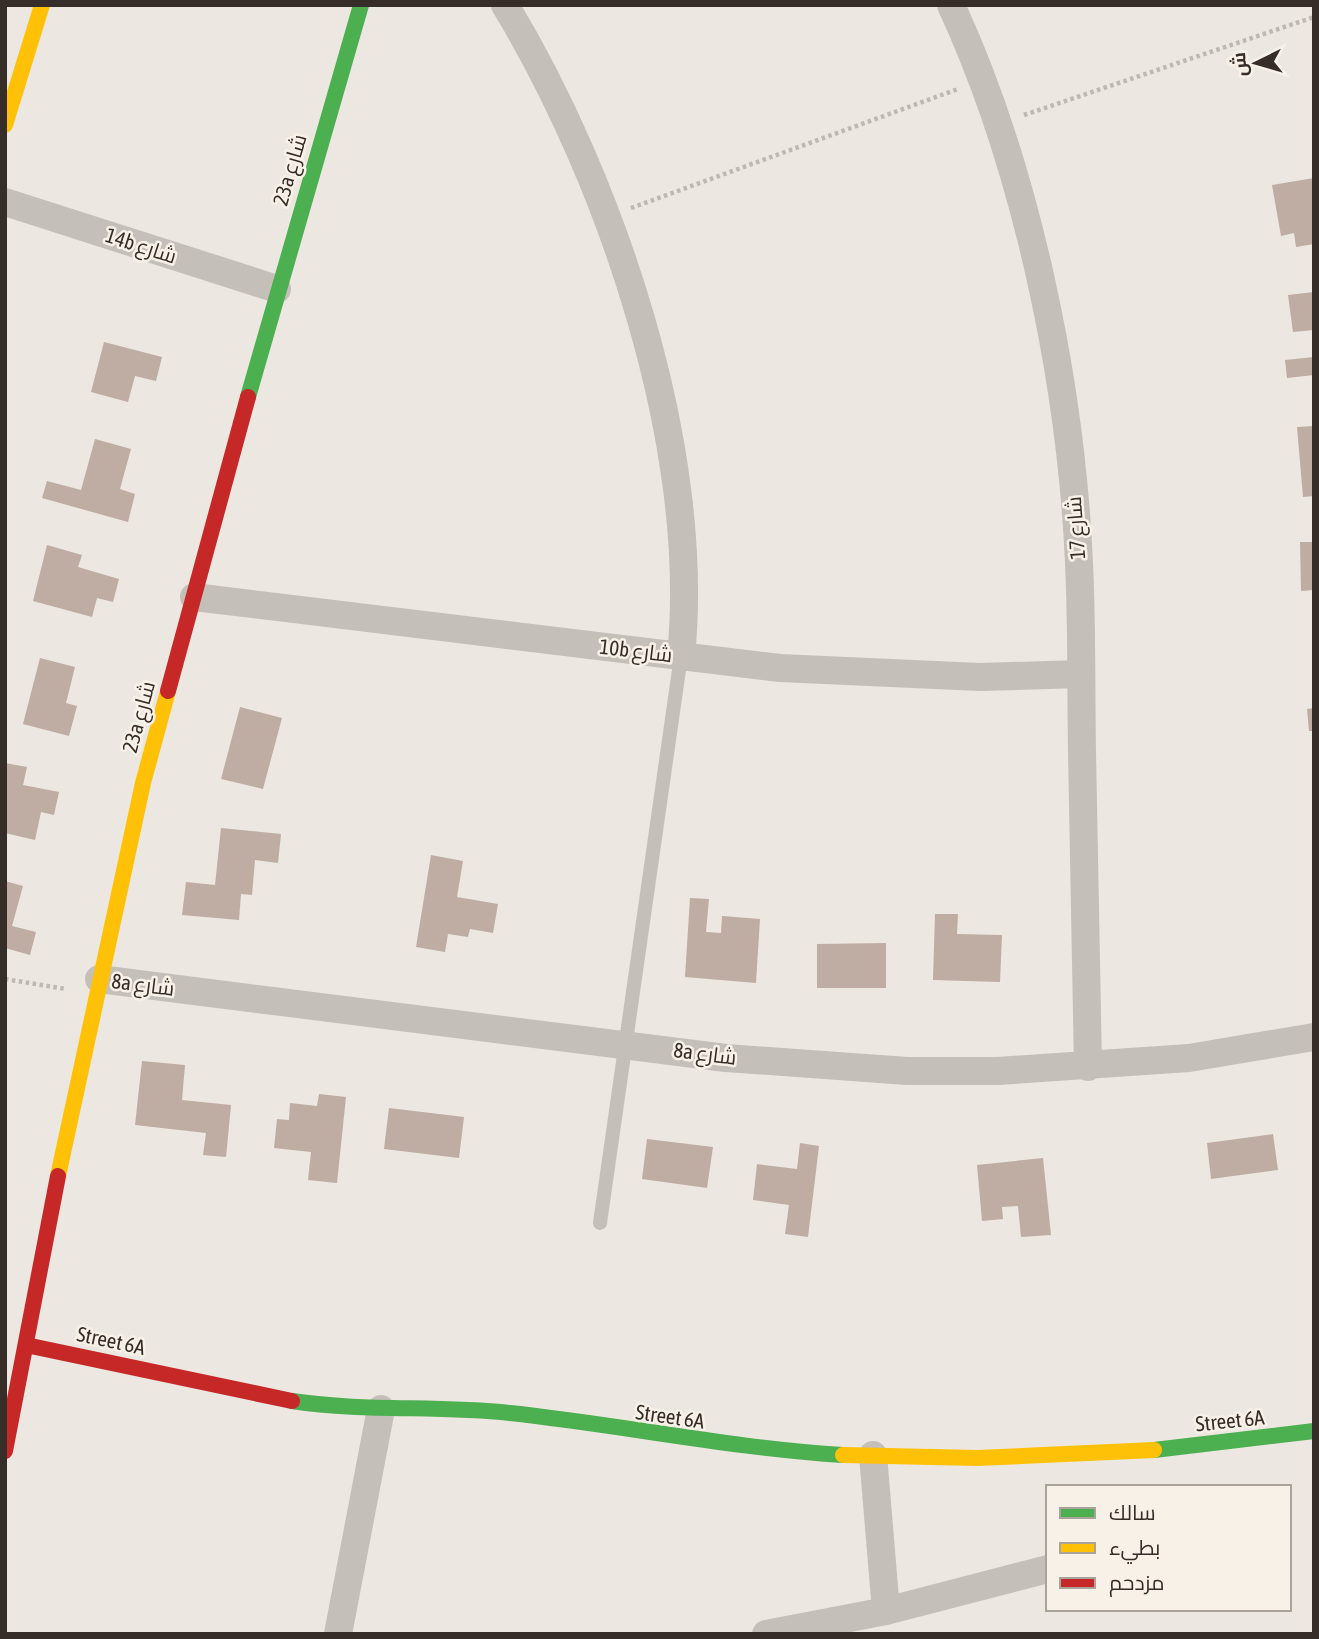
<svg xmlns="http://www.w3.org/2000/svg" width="1319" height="1639" viewBox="0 0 1319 1639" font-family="'Asap Condensed',Cairo,sans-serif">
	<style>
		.building { fill: #bfaca3 }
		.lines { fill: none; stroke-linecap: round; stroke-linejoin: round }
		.path { stroke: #beb7b2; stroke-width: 4.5; stroke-dasharray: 3.5 3.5; stroke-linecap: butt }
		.lane { stroke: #c5bfba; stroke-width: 14 }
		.street { stroke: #c5bfba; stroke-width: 28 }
		.fast { stroke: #4caf50; stroke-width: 16 }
		.slow { stroke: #ffc107; stroke-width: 16 }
		.jam { stroke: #c62828; stroke-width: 16 }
		.labels { text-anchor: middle; stroke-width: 5; stroke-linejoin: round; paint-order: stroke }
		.street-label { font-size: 21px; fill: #362d28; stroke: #f8f1e8 }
	</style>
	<rect width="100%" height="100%" fill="#ece7e1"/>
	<path class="building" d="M1314,178V244L1296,247L1294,233L1281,236L1272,185Z
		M1314,292V330L1293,332L1288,295Z
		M104,342L162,357L156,381L135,376L128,402L91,392Z
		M1314,357V375L1287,378L1285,360Z
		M1314,426V496L1303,497L1297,427Z
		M95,439L131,449L120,489L135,494L128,522L42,498L47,481L81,490Z
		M1300,542H1314V590L1301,591Z
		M47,545L82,555L78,567L119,579L113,602L97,598L92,617L33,601Z
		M40,658L75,667L66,703L77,706L69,736L23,724Z
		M240,707L282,718L263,789L221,779Z
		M1314,708V731H1309L1307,709Z
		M5,763L27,767L23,785L59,792L54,815L41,812L35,840L5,833Z
		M221,828L281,834L278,863L255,860L252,895L241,894L239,920L182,915L186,882L215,885Z
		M431,855L463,861L457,897L498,904L493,933L470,929L468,937L448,934L445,952L416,947Z
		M5,881L23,886L12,926L36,932L30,955L5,948Z
		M690,898L709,899L706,932L721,933L722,916L760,919L756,983L685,977Z
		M935,914H958L957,934L1002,935L1000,982L933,980Z
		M886,943V988H817V944Z
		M142,1061L185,1065L182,1100L231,1105L226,1157L203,1155L206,1133L135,1125Z
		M319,1094L346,1097L337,1183L308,1180L311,1152L274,1148L277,1119L289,1120L290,1103L317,1106Z
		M389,1108L464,1117L459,1158L384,1149Z
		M1273,1134L1278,1170L1211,1179L1207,1143Z
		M647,1139L713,1147L707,1188L642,1179Z
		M800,1143L819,1146L808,1237L785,1234L789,1205L753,1200L757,1164L797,1169Z
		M1043,1158L1051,1235L1021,1237L1018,1206L1002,1207L1003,1219L982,1221L977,1165Z"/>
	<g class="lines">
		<path class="path" d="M1024,115L1314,17
			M631,208L958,89
			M5,979L66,989"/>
		<path class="lane" d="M600,1223L681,656"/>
		<path class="street" d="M505,5C612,182 702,449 681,656
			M951,5C1027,169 1071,383 1079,563C1082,626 1081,689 1082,752C1084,857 1086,962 1088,1067
			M5,202L277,289
			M194,597L780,668L980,677L1081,674
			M99,979L726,1058L907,1071H998L1189,1058L1314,1037
			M873,1455L886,1611
			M338,1634L381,1409
			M766,1634L886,1611L1048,1569"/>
		<path class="fast" d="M248,397L361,5
			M292,1401C365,1412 438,1405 510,1413C622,1425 731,1448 843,1455
			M1154,1450L1314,1431"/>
		<path class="slow" d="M5,125L42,5
			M58,1176L143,783L168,691
			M843,1455L977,1458L1154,1450"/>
		<path class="jam" d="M168,691L248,397
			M26,1345L292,1401
			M5,1451L58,1176"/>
	</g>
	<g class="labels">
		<g class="street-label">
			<text transform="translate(290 170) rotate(-74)" y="7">23a شارع</text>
			<text transform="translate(141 246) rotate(18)" y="7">14b شارع</text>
			<text transform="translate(1076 528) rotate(-94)" y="7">شارع 17</text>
			<text transform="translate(636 651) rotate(7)" y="7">10b شارع</text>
			<text transform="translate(139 717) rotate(-75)" y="7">23a شارع</text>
			<text transform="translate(143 985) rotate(7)" y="7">8a شارع</text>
			<text transform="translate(705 1054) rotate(7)" y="7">8a شارع</text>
			<text transform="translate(111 1341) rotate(12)" y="7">Street 6A</text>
			<text transform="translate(670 1417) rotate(8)" y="7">Street 6A</text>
			<text transform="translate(1230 1421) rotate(-6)" y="7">Street 6A</text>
		</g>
	</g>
	<rect width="1319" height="1639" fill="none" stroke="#362d28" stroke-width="14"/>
	<rect x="1046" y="1485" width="245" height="126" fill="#f8f1e8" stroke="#aaa39b" stroke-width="2"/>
	<rect x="1060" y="1508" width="35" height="10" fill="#4caf50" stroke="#aaa39b" stroke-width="2"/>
	<text x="1109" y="1520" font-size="21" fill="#362d28">سالك</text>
	<rect x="1060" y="1543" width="35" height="10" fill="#ffc107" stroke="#aaa39b" stroke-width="2"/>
	<text x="1109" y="1555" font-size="21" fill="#362d28">بطيء</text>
	<rect x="1060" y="1578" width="35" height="10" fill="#c62828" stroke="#aaa39b" stroke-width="2"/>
	<text x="1109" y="1590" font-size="21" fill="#362d28">مزدحم</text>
	<g transform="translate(1256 63) rotate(265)" stroke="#f8f1e8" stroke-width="5" paint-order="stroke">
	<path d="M0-5L12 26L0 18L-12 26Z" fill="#362d28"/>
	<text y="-10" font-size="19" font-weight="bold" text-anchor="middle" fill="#362d28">ش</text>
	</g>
</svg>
